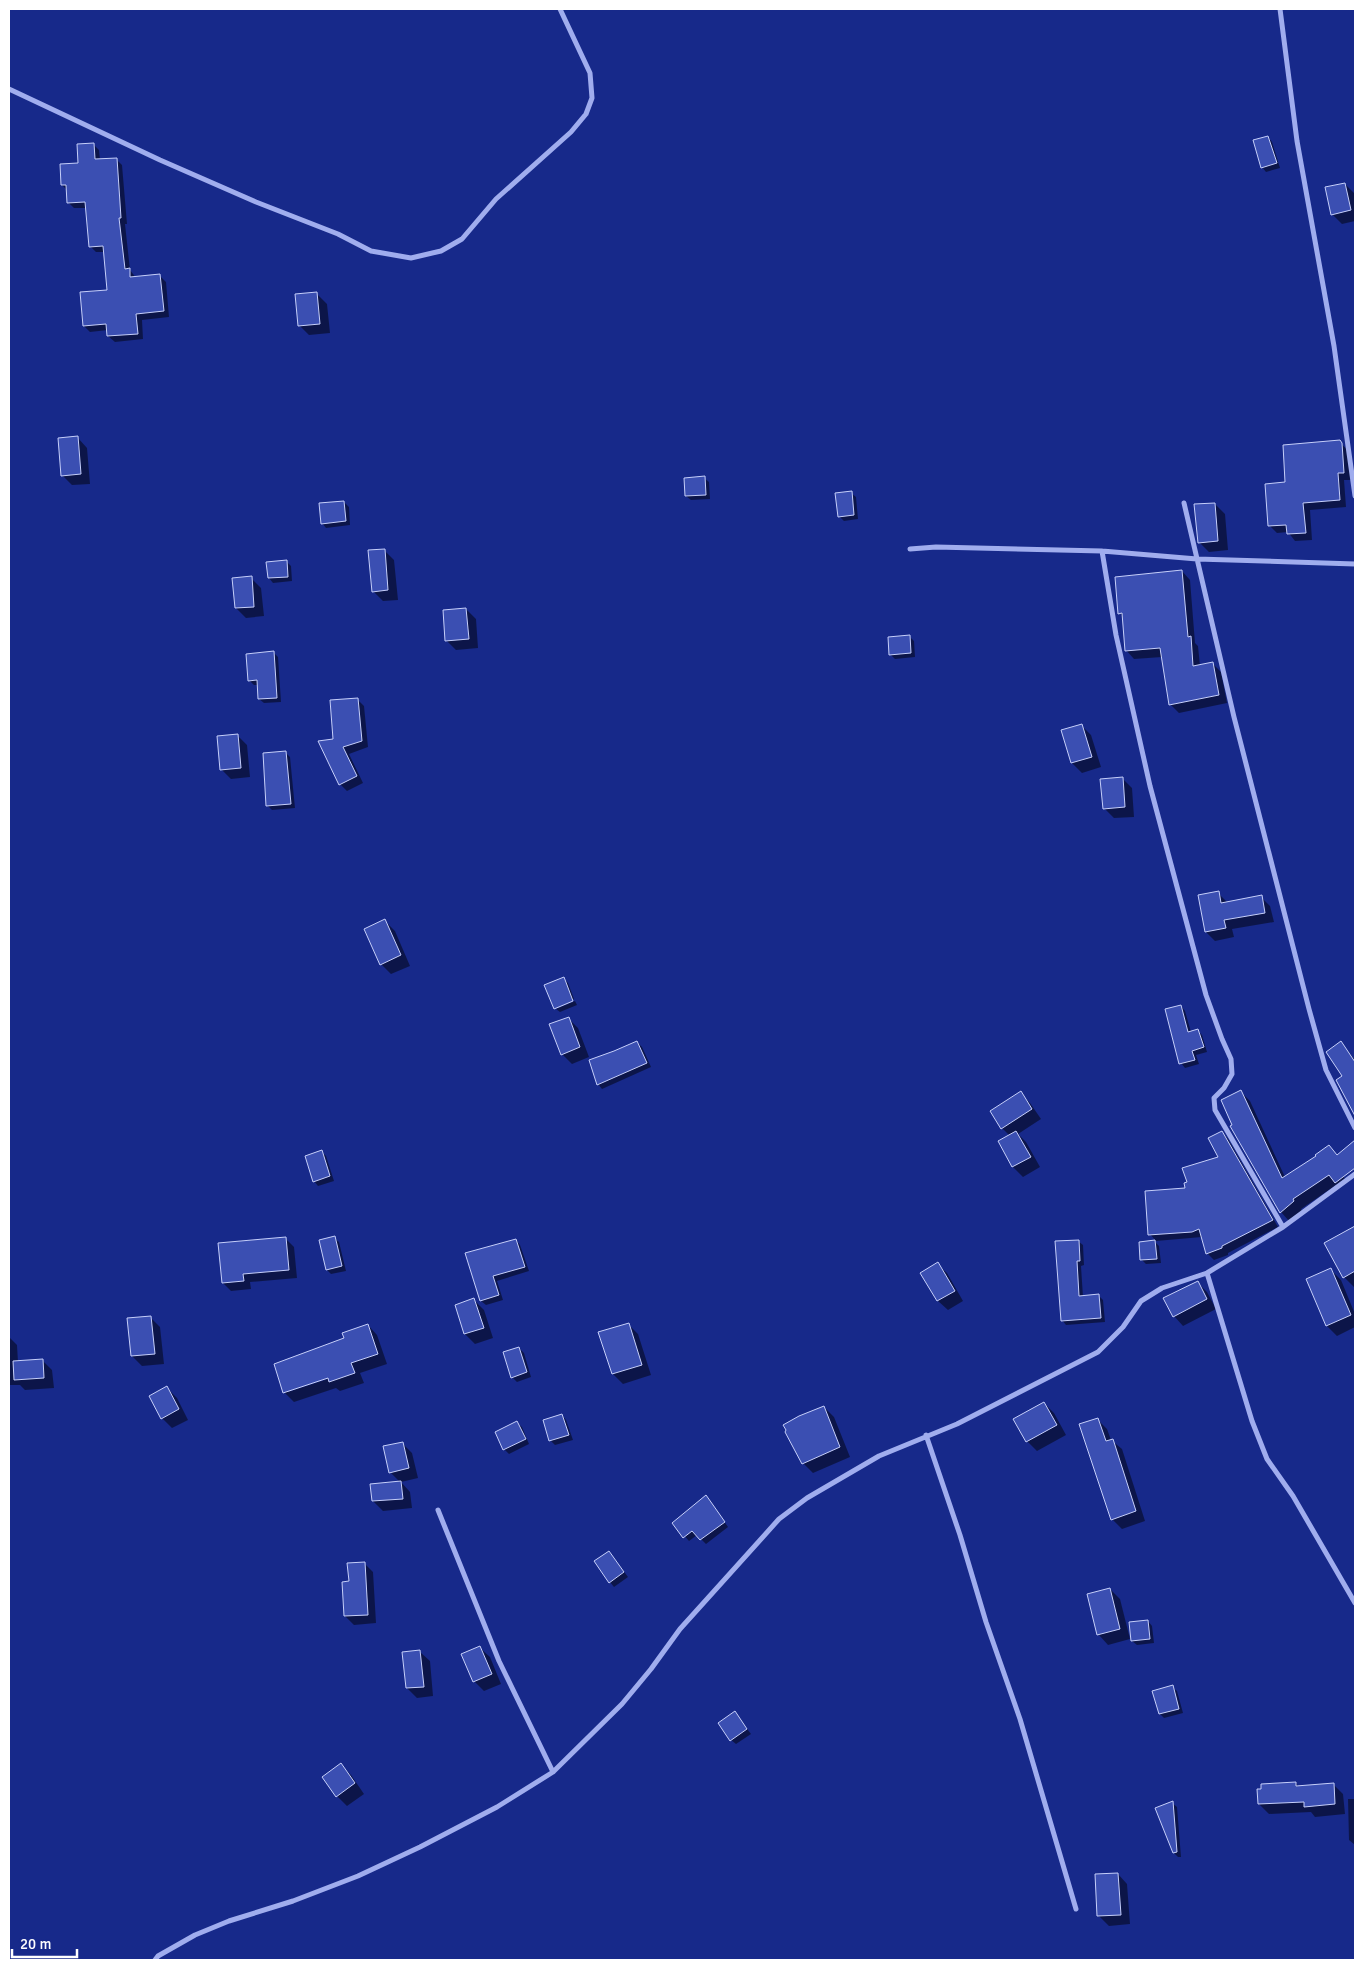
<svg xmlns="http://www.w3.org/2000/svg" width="1364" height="1969" viewBox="0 0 1364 1969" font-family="Signika,sans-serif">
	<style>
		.shadow { fill: #0007; fill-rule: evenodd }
		.building { fill: #3b4fb2; stroke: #c6cffa }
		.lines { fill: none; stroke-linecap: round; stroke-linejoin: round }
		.minor { stroke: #a0adee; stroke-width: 5 }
	</style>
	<rect width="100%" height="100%" fill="#17298a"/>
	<path class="shadow" d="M1268,137L1272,142L1280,168L1266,172L1262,167Z
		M93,144L99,150L100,160L116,159L122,165L127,224H125L130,270L136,278L160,276L166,282L169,317L142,320L143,339L115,342L108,336V330L90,332L84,326L109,291L105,252H96L90,246L86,208H74L68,202L67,190L62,185Z
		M1345,184L1355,194V221L1342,224L1332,214Z
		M9,252L10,270H9Z
		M317,294L327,304L330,333L309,335L299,325Z
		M78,438L87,448L90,484L72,485L62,475Z
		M1339,442L1349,451L1351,480H1344L1346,507L1310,510L1312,540L1295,541L1288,532L1277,533L1269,525L1287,483Z
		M704,478L709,482L710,499L691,500L686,496Z
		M851,493L856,497L858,519L844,521L839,516Z
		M344,502L349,507L350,525L326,528L322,523Z
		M1215,504L1225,514L1228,550L1209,552L1199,542Z
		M384,550L394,560L398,600L383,601L373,591Z
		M286,561L291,566L292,581L273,583L269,578Z
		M1182,571L1190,580L1195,643L1198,646L1200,666L1213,664L1221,672L1227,703L1179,713L1170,704L1162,657L1134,659L1126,650L1123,617L1120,613Z
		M251,578L261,588L264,616L246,618L236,608Z
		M466,609L476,619L478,648L456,650L446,640Z
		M909,636L914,641L915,657L895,659L890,654Z
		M274,653L278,657L281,702L264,703L259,699L258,685H254L249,680Z
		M357,699L364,706L368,747L349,754L363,783L347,791L340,784L335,740Z
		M1081,725L1091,735L1101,767L1082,773L1072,763Z
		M237,735L247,745L250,777L231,779L221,769Z
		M285,752L290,757L295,808L272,810L268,806Z
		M1122,778L1132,788L1134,817L1114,818L1104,808Z
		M1218,893L1228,903L1261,897L1270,906L1274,922L1232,929L1234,937L1215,941L1206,932L1199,896Z
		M385,921L395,931L410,966L391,974L381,964Z
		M564,979L568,983L574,999L556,1007Z
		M575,1001L577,1005L560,1012L556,1009Z
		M1181,1006L1185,1011L1191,1032L1197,1030L1202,1035L1207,1052L1196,1055L1199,1064L1185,1068L1181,1063Z
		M568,1018L578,1028L589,1057L572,1064L562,1054Z
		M637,1042L642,1047L651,1067L602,1089L598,1084Z
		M1341,1043L1355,1060L1354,1106L1344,1077Z
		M1241,1092L1250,1101L1285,1177L1335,1160L1345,1179L1301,1209L1302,1211L1289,1221L1281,1212Z
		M1020,1093L1030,1103L1041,1119L1018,1134L1026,1142L1040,1167L1023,1177L1013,1167L999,1142L1010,1136L1002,1128Z
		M1222,1132L1228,1139L1278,1227L1228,1253V1255L1214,1260L1207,1253L1202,1237L1156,1241L1150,1234L1187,1189L1220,1157Z
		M322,1152L326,1156L334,1181L318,1186L314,1181Z
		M1355,1228V1286L1354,1287L1344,1277L1326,1244Z
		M334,1238L339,1242L346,1271L331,1274L327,1270Z
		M286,1239L294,1247L297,1278L250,1282L251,1289L231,1291L223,1283Z
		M516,1240L520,1245L529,1271L497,1281L503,1300L486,1305L481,1301L467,1254Z
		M1078,1241L1083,1245L1084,1265L1081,1266L1083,1297L1099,1296L1103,1300L1105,1322L1066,1325L1062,1320Z
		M1155,1242L1159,1246L1161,1263L1146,1264L1141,1259Z
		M937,1264L947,1273L963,1301L948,1310L938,1301Z
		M1331,1270L1341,1280L1355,1314V1327L1337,1336L1327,1326Z
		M1197,1282L1207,1292L1216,1309L1183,1326L1174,1316Z
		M474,1300L484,1310L493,1338L475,1344L465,1334L456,1306Z
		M150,1317L160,1327L164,1364L142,1366L132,1356Z
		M628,1324L638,1334L651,1375L623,1384L613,1374Z
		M368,1325L377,1335L387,1364L360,1373L364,1383L340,1391L336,1388L294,1402L284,1392L346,1339ZM333,1374L334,1377L288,1392V1389Z
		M9,1337L17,1345L18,1362L42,1360L52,1370L54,1388L25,1390L20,1385H9Z
		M519,1348L524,1353L531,1377L517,1382L512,1377Z
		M167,1388L177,1398L188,1420L172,1428L162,1418Z
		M1044,1403L1054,1413L1066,1435L1037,1451L1027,1441Z
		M824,1407L834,1417L850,1457L813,1473L803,1463L788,1430Z
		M562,1415L566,1420L573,1440L555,1445L550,1440Z
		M1097,1419L1107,1429L1111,1440L1122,1449L1145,1521L1122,1529L1112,1519Z
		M517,1423L522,1427L529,1444L509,1454L504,1449Z
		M402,1443L412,1453L418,1478L401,1482L410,1492L412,1508L383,1511L373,1501L400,1482L390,1472Z
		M710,1501L728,1527L706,1544L697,1535L689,1541L673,1523Z
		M613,1557L628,1577L614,1587L610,1582Z
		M364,1563L373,1572L376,1623L354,1625L345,1616L350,1582Z
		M1110,1589L1120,1599L1130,1639L1108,1645L1099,1635L1088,1595Z
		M1148,1621L1152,1626L1154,1643L1137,1645L1132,1641Z
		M480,1648L490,1657L501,1684L484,1691L474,1681Z
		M420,1652L430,1661L433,1696L417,1698L407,1688Z
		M1172,1687L1177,1691L1183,1713L1164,1718L1160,1714Z
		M735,1713L751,1734L736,1744L731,1740Z
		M341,1765L351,1775L364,1794L347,1806L337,1796Z
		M1296,1783L1299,1787L1333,1784L1343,1794L1345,1814L1315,1817L1311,1812L1269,1814L1259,1804Z
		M1348,1799H1355V1845L1349,1840Z
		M1172,1803L1177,1807L1181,1857H1178L1174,1853Z
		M1118,1874L1127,1884L1130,1924L1109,1926L1099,1916Z"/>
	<path class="building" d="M1268,136L1277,163L1261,168L1253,140Z
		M94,143L95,159L117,158L121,218H119L125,269L130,268V277L160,274L164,311L136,314L138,334L107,336L106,324L83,326L80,292L107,290L103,246L89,247L85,202L67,203L66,185H61L60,164L78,163L77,144Z
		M1345,183L1351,210L1331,215L1325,187Z
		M317,292L320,324L298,326L295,294Z
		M78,436L81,474L61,476L58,438Z
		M1340,440L1342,443L1344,473H1338L1340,500L1303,503L1306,533L1287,534L1286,525L1268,526L1265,484L1285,482L1283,445Z
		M705,476L706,495L685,496L684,478Z
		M852,491L854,515L838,517L835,493Z
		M344,501L346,521L321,524L319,503Z
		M1215,503L1218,541L1198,543L1194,504Z
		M385,549L388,590L372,592L368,550Z
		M287,560L288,577L268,578L266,562Z
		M1182,570L1188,637L1191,636L1193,666L1213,662L1219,695L1169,705L1160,648L1125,651L1122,613L1118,614L1115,577Z
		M252,576L254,607L235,608L232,578Z
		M466,608L469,639L445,641L443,610Z
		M910,635L911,653L889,655L888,637Z
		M274,651L277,698L258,699L257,680L248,681L246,654Z
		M358,698L362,741L343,747L357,776L339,785L318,741L333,739L330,700Z
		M1082,724L1092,757L1071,763L1061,730Z
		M238,734L241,768L220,770L217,736Z
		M286,751L291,804L266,806L263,753Z
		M1123,777L1125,807L1103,809L1100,779Z
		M1219,891L1221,903L1262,895L1265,913L1224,920L1226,928L1205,932L1198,895Z
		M385,919L401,955L380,965L364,929Z
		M564,977L573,1001L554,1009L544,985Z
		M1181,1005L1188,1032L1198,1029L1204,1047L1192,1051L1195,1060L1179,1064L1165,1009Z
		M569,1017L580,1047L561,1055L549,1024Z
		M637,1041L647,1063L597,1085L589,1060L614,1051Z
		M1341,1041L1355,1062V1116L1336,1080L1342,1076L1326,1052Z
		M1241,1090L1282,1178L1316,1156L1315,1155L1329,1145L1337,1155L1355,1140V1168L1335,1183L1329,1175L1293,1199L1294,1201L1280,1213L1230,1126L1232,1125L1221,1100Z
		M1021,1091L1032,1109L1001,1129L990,1111Z
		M1016,1131L1031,1157L1012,1167L998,1141Z
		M1222,1131L1273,1220L1222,1246V1248L1206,1254L1199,1229L1192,1232L1148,1235L1145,1191L1185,1188L1184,1183L1187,1182L1182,1168L1218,1157L1208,1138Z
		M322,1150L330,1176L313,1182L305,1156Z
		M1355,1226V1271L1343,1278L1324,1243Z
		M335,1236L342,1266L326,1270L319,1240Z
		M286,1237L289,1270L243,1274L244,1281L222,1283L218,1243Z
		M516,1239L525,1267L493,1276L499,1295L480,1301L465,1253Z
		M1079,1240L1080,1261H1077L1079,1296L1099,1294L1101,1318L1061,1321L1055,1241Z
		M1155,1240L1157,1259L1140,1260L1139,1242Z
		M938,1262L955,1291L937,1301L920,1273Z
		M1331,1268L1351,1315L1326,1326L1306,1279Z
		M1198,1281L1207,1299L1173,1317L1163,1298Z
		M474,1298L484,1328L464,1334L455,1305Z
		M151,1316L155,1354L131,1356L127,1318Z
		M629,1323L642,1365L612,1374L598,1332Z
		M368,1324L378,1354L351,1363L355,1373L329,1382L328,1378L283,1393L274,1364L344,1338L342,1333Z
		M519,1347L527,1372L511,1378L503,1352Z
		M43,1359L44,1378L14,1380L13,1361Z
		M167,1386L179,1409L161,1419L149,1396Z
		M1044,1402L1057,1425L1026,1442L1013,1419Z
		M824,1406L840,1447L802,1464L785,1432L786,1430L783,1425L799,1416Z
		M562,1414L569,1435L549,1441L543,1420Z
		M1098,1418L1106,1441L1113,1439L1136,1511L1111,1520L1079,1424Z
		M517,1421L526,1439L503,1450L495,1432Z
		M403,1442L409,1468L389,1473L383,1446Z
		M401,1481L403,1499L372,1501L370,1484Z
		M706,1495L725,1522L700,1540L692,1531L683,1538L672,1523Z
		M609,1551L624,1572L609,1583L594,1561Z
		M365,1562L368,1615L344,1616L342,1582L349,1581L347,1563Z
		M1110,1588L1120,1629L1097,1635L1087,1594Z
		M1148,1620L1150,1639L1131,1641L1129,1622Z
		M480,1646L492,1674L473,1682L461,1654Z
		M420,1650L424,1687L406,1688L402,1652Z
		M1173,1685L1179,1709L1159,1714L1152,1691Z
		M735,1711L747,1729L730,1741L718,1723Z
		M341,1763L355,1783L336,1797L322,1777Z
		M1296,1782V1786L1334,1783L1335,1804L1304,1807V1802L1258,1804L1257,1789H1261V1784Z
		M1173,1801L1177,1852L1173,1853L1155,1808Z
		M1118,1873L1121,1915L1097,1916L1095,1874Z"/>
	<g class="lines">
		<path class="minor" d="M1280,9L1297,141L1334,346L1355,496
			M9,89L160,160L256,202L338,234L371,251L411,258L441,251L462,239L496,199L571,132L586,114L592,98L590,73L560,9
			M1184,503L1234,717L1309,1009L1326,1070L1355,1128
			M910,549L936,547L1102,551L1197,559L1355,564
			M1102,551L1116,635L1150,786L1206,995L1222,1039L1231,1059L1232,1074L1224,1088L1214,1098L1215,1110L1283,1227
			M1207,1273L1252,1421L1267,1459L1293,1496L1355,1603
			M926,1435L960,1535L986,1622L1020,1719L1076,1909
			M438,1510L499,1661L553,1772
			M155,1960L158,1956L195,1935L229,1921L293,1901L358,1876L420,1847L497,1807L553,1772L622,1704L651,1669L680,1629L779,1519L807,1498L879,1456L957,1424L1098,1352L1123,1327L1141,1301L1162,1288L1207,1273L1283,1227L1355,1174"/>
	</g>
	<rect width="1364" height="1969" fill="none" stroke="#ffffff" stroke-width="20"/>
	<path d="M12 1949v8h65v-8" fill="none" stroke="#ffffff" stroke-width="2.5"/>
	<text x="20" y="1949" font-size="15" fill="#ffffff" stroke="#17298a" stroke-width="4" paint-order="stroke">20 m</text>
</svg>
